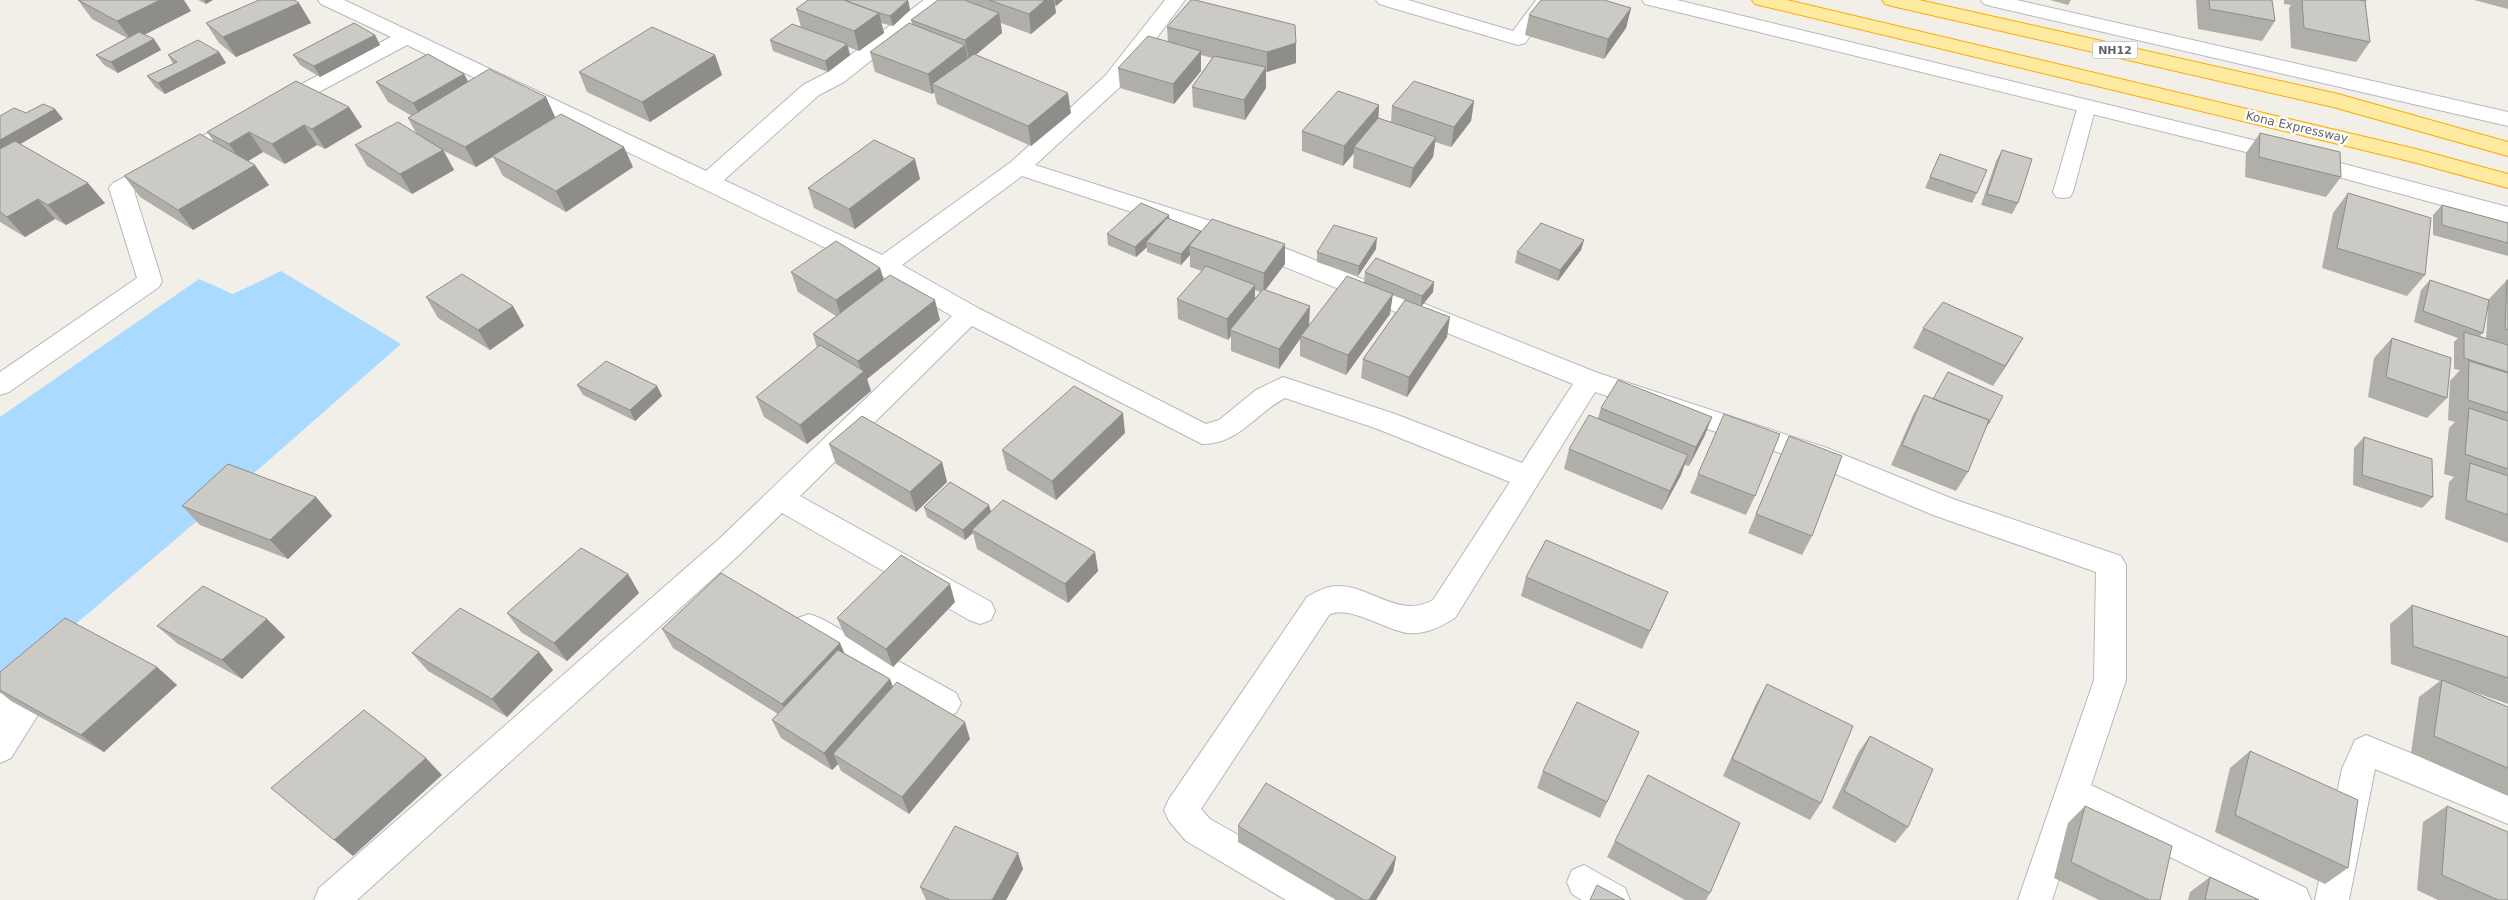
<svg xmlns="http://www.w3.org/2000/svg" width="2508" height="900" viewBox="0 0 2508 900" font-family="'DejaVu Sans',sans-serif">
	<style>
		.water { fill: #aadaff }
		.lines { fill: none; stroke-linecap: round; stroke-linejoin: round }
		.service-casing { stroke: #b5b8bc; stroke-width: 2 }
		.minor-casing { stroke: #b5b8bc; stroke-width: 2 }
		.tertiary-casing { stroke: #b5b8bc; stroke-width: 2 }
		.trunk-casing { stroke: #f9ab00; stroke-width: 2 }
		.service { fill: #fff; fill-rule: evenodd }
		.minor { fill: #fff; fill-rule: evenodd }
		.tertiary { fill: #fff; fill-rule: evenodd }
		.trunk { fill: #feeaa1; fill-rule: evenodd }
		.wall { fill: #afaea9; fill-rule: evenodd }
		.shaded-wall { fill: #8f8d8a }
		.building { fill: #cccac5; stroke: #8f8d8a }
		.labels { text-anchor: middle; stroke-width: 4.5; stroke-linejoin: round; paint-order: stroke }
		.shield { fill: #fff; stroke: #8f9295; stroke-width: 1 }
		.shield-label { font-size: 11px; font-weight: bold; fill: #5f6368 }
		.street-label { font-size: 12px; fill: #5f6368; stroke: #fff }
	</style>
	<rect width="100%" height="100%" fill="#f1efe8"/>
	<path class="water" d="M281,271L401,344L268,461L0,688V417L199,279L233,294Z"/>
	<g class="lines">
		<defs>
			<path id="service" d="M2087,100L2094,102L2096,106L2073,192L2070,197L2063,198L2056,197L2053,192L2078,106L2080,102Z"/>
			<path id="minor" d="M318,0H344L706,171L803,85L828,72L924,0H947L844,82L819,95L724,180L882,255L1011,162L1105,76L1165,0H1185L1121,86L1035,165L1242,231L1598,373L1827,448L1953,499L2121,556L2126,565V680L2091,785L2306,888L2311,900H2257L2081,813L2052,900H2018L2094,680L2096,572L1933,515L1807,462L1595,392L1455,618C1440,627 1425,635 1407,633C1386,630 1347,604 1329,615L1201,809L1210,819L1331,888L1336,900H1286L1186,841L1169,821L1164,810L1169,799L1307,597C1314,593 1321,589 1329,587C1365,579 1396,621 1433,600L1510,482L1375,428L1285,398C1255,414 1239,444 1202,444L972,326L800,496L991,602L995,611L991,620L980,624L969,620L782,513L739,555L357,900H314L319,888L719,539L952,316L875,272L407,45L134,191L162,281L159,287L9,392L0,395V372L137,278L109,188L113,183L391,37L321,4ZM1022,176L1226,243L1573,384L1522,463L1395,414L1283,377L1256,390L1219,420L1206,424L978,308L902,265Z
				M1376,0H1408L1513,31L1536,0H1556L1525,43L1518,45L1379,4Z
				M1981,0H2017L2508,112V126L1991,6L1984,4Z
				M809,614L820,618L956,693L961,703L956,713L945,717L934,713L798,636L794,627L798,618Z
				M0,693L34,703L39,713L11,758L0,763Z
				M2366,735L2508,792V824L2375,769L2349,900H2315L2342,769L2355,740Z
				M1584,865L1625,888L1630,900H1582L1572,894L1567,882L1572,870Z"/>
			<path id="tertiary" d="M1642,0H1677L2253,140L2508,207V223L2250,153L1645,4Z"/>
			<path id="trunk" d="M1752,0H1787L2416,149L2508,174V188L2413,162L1755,4Z
				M1882,0H1919L2338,94L2508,142V156L2333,107L1892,6L1885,4Z"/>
		</defs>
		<use href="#service" class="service-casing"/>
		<use href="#minor" class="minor-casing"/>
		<use href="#tertiary" class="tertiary-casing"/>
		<use href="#trunk" class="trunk-casing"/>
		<use href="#service" class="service"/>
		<use href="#minor" class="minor"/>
		<use href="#tertiary" class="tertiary"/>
		<use href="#trunk" class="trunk"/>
	</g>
	<path class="wall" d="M78,0L191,11L144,35L154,39L161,50L118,73L104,65L96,55L127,38L92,19Z
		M198,0H213L206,4Z
		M908,0L910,10L893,26L881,23L884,33L859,51L848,47L850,55L828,72L773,51L770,40L801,27L796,9Z
		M966,0H1063L1056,6H1055L1056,13L1031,34L1001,23L1002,33L976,55L1071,113L1031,146L937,104L934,92L932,94L875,72L870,52L912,25L911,20L967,1Z
		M1191,0L1296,63L1266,72V88L1245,120L1193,107L1192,87L1212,58L1201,55V71L1174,104L1120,88L1118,68L1168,42L1167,27Z
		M2050,0H2071L2068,5Z
		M2196,0H2274H2272L2275,21L2262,41L2198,29Z
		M2284,0H2367L2365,3L2370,42L2356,62L2291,48L2289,8L2291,5L2284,4Z
		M2474,0H2508V9Z
		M299,3L311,23L236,57L219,43L206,23Z
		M1631,8L1626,28L1604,59L1525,35L1529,15Z
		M375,35L380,45L320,77L300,65L293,55Z
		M219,52L226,63L165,94L155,87L147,76L173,64L168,55Z
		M715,55L722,75L650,122L587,92L579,72Z
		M464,74L468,82L546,97L555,117L633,167L566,212L503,176L493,157L476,167L444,151L454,170L412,194L367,166L355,145L416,133L408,118L412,116L388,102L376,82Z
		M1474,101L1471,121L1451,147L1435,142L1433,157L1410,188L1353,168L1354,153L1343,166L1302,151V131L1379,105L1378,118L1391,122L1392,106Z
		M349,107L362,127L325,149L317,145L285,164L263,152L248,161L269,185L193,230L140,197L124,176L214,142L207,132Z
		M26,113L63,119L20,144L105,203L66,225L55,219L25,237L0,222V116Z
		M2260,133L2341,177L2326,197L2245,177L2246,153Z
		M2002,150L2018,203L2012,214L1981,205L1996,161Z
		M1940,154L1977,193L1972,203L1925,188Z
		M920,179L855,229L814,208L808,188Z
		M2348,193L2425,275L2407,296L2322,268L2333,213Z
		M2442,205L2508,223V256L2433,235V215Z
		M1169,215V219L1201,232L1285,244V264L1265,290L1309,325L1364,283L1365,272L1434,282L1433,292L1421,306L1447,337L1407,397L1361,378L1363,359L1405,300L1392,295L1390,314L1346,375L1300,356V339L1279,369L1231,351V336L1228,340L1178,319L1177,299L1202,271L1190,267V255L1181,265L1147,252V247L1136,257L1108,245L1107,234ZM1255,290L1260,292L1255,298Z
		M1584,240L1581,250L1558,281L1515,263L1517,252Z
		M1376,249L1358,276L1317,262V252Z
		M880,268L884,280L940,320L867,379L871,391L807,444L764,417L756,397L817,348L813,334L836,316L798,292L791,272Z
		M2430,280L2488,300L2507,280H2508V543L2445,519L2449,482L2454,477L2444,474L2449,428L2455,422L2448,420L2450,381L2460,370L2454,369V342L2458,338L2414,322L2421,290ZM2488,308L2486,338L2480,336L2483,333Z
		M426,297L513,306L524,326L490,350L438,318Z
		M1923,328L2011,358L1993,386L1913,348Z
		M2392,338L2447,398L2427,418L2368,397L2374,358Z
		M577,385L657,386L662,396L635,421L583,395Z
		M1924,395L1989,423L1985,430L1968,472L1956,491L1891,465L1913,415Z
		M1601,408L1712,417L1704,437L1689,466L1684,465L1681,475L1662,510L1564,469L1569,449L1598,418Z
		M1125,433L1056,500L1007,470L1002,450Z
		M1789,436L1812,536L1802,555L1748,533Z
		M2364,437L2433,497L2422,508L2353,485L2354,448Z
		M829,444L942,462L947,482L916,512L836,464Z
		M1698,474L1755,496L1746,515L1690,493Z
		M316,497L332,516L288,559L200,525L182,506Z
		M924,507L991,512L1095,552L1098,571L1068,603L977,549L973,533L965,540L927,517Z
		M628,574L639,593L567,661L521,632L507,613Z
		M1526,577L1660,610L1642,649L1521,596Z
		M955,602L893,667L845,636L837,618Z
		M2412,605L2508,637V704L2465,689L2508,707V796L2411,753L2419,697L2440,681L2391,664L2390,624Z
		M267,619L285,637L242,679L178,644L157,626Z
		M662,629L840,643L844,653L890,679L892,686L970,739L909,814L841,771L838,764L832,770L781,738L772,720L778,714L673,648Z
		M539,652L553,670L507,717L428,671L412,653Z
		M157,667L177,685L104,752L11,701L0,692V672Z
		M1767,684L1821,803L1810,820L1723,776L1757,702Z
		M1870,736L1908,827L1895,843L1832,808L1858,753Z
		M1631,749L1600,818L1537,788L1543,771Z
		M2250,751L2348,868L2325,884L2215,832L2230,768Z
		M2085,806L2160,900H2099L2054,878L2068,823Z
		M2447,806L2508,900H2438L2417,890L2423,822Z
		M1238,826L1396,857L1393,872L1376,900H1336L1238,842Z
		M1615,841L1710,893L1706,900H1685L1607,857Z
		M1023,869L1006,900H926L920,887Z
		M2210,877L2259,900H2188L2190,892Z"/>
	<path class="shaded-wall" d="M160,0H184L191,11L132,41L117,21Z
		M204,0H213L206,4Z
		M908,0L910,10L893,26L890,16Z
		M1045,0H1054L1056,13L1031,34L1029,14Z
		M1055,0H1063L1056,6Z
		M299,3L311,23L236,57L223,37Z
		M1631,8L1626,28L1604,59L1608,39Z
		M879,13L884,33L859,51L854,31Z
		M999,13L1002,33L969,60L965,40Z
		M375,35L380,45L320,77L314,66Z
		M154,39L161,50L118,73L111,62Z
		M1296,43V63L1267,72V52Z
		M847,44L850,55L828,72L825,61Z
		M965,45L969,65L932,84L934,92L932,94L928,74Z
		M1201,51V71L1174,104L1173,84Z
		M219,52L226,63L165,94L158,83Z
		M715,55L722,75L650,122L642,102Z
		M1266,67V88L1245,120L1244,100Z
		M464,74L475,94L424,123L413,103Z
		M1068,93L1071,113L1031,146L1028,126Z
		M546,97L555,117L476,167L465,147Z
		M1474,101L1471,121L1451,147L1454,127Z
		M1379,105L1378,125L1354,147V153L1343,166L1344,146Z
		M349,107L362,127L325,149L312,129Z
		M55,109L63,119L0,156V140Z
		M304,125L317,145L285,164L272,144Z
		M249,132L263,152L243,164L229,144Z
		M1436,137L1433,157L1410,188L1413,168Z
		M624,147L633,167L566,212L556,191Z
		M443,150L454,170L412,194L400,174Z
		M915,159L920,179L855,229L849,209Z
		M255,165L269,185L193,230L178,210Z
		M88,183L105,203L66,225L48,205Z
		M38,199L55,219L25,237L7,217Z
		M1169,215L1170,226L1146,242L1147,247L1136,257L1135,247Z
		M1201,231V241L1189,246L1190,255L1181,265V254Z
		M1377,238L1376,249L1358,276L1359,266Z
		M1584,240L1581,250L1558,281L1560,270Z
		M1285,244V264L1263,293L1264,273Z
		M880,268L886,288L842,320L836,300Z
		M1434,282L1433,292L1421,307L1422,296Z
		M1255,285V305L1230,330L1231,336L1228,340L1227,319Z
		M1393,294L1390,314L1346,375L1348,355Z
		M935,300L940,320L867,379L871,391L807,444L800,425L862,373L858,361Z
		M513,306L524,326L490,350L478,330Z
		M1310,306L1309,326L1301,336L1300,339L1279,369V349Z
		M1450,317L1447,337L1407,397L1409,377Z
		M2023,338L2011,358L1993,386L2005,366Z
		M657,386L662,396L635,421L630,410Z
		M1123,413L1125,433L1056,500L1052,481Z
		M1712,417L1704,437L1689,466L1696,447Z
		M1688,455L1681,475L1662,510L1670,491Z
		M942,462L947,482L916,512L910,492Z
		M316,497L332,516L288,559L270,540Z
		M989,505L992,515L972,530L973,533L965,540L963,530Z
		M1095,552L1098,571L1068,603L1065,584Z
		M628,574L639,593L567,661L554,643Z
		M950,584L955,602L893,667L886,649Z
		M267,619L285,637L242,679L222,660Z
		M840,643L848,661L791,722L782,704Z
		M539,652L553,670L507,717L492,699Z
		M157,667L177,685L104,752L81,735Z
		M890,679L897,697L833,754L838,764L832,770L824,753Z
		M965,722L970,739L909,814L902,797Z
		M426,758L442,775L353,856L334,840Z
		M1018,853L1023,869L1006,900H992Z
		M1396,857L1393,872L1376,900H1369Z"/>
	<path class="building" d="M78,0H160L117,21Z
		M259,0H294L299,3L223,37L206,23Z
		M808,0H844L879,13L854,31L796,9Z
		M844,0H908L890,16L876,12Z
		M938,0H964L999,13L965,40L911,20Z
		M989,0H1045L1029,14Z
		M1191,0H1195L1295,25L1296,43L1267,52L1167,27Z
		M1541,0H1604L1631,8L1608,39L1529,15Z
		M2209,0H2272L2275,21L2210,9Z
		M2302,0H2359L2365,1L2370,42L2304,28Z
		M354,23L375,35L314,66L293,55Z
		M909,23L965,45L928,74L870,52Z
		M792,24L847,44L825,61L770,40Z
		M652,27L715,55L642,102L579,72Z
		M139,32L154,39L111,62L96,55Z
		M1148,36L1201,51L1173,84L1118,68Z
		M198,40L219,52L158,83L147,76L177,62L168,55Z
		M428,54L464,74L413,103L376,82Z
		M974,54L1068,93L1028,126L932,84Z
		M1214,56L1266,67L1244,100L1192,87Z
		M489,69L546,97L465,147L408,118Z
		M296,81L349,107L312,129L304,125L272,144L249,132L229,144L207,132Z
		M1414,81L1474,101L1454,127L1392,106Z
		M1338,91L1379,105L1344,146L1302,131Z
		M43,104L55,109L0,140V116L14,108L26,113Z
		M561,114L624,147L556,191L492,156Z
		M1378,118L1436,137L1413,168L1354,147Z
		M398,122L443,150L400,174L355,145Z
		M2260,133L2340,152L2341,177L2259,157Z
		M200,134L255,165L178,210L124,176Z
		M874,140L915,159L849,209L808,188Z
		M15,141L88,183L48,205L38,199L7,217L0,212V149Z
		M2002,150L2032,159L2018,203L1987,194Z
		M1940,154L1987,170L1977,193L1930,177Z
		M2348,193L2431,218L2425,275L2337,248Z
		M1141,203L1169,215L1135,247L1107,234Z
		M2442,205L2508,223V243L2442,225Z
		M1167,218L1201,231L1181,254L1146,242Z
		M1212,219L1285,244L1264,273L1189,246Z
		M1541,223L1584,240L1560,270L1517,252Z
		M1334,225L1377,238L1359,266L1317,252Z
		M836,241L880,268L836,300L791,272Z
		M1376,258L1434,282L1422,296L1365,272Z
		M1206,266L1255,285L1227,319L1177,299Z
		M462,274L513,306L478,330L426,297Z
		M890,275L935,300L858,361L813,334Z
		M1347,276L1393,294L1348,355L1301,336Z
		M2430,280L2489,300L2483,333L2423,311Z
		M2507,280H2508V330L2505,329Z
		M1263,289L1310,306L1279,349L1230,330Z
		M1405,300L1450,317L1409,377L1363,359Z
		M1943,302L2023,338L2005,366L1923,328Z
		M2464,332L2508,345V372L2464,358Z
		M2392,338L2451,358L2447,398L2386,377Z
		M820,345L864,371L800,425L756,397Z
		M606,361L657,386L630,410L577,385Z
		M2469,361L2508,373V413L2468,400Z
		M1948,372L2003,396L1989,423H1988L1989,420L1933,399Z
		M1618,380L1712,417L1696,447L1601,408Z
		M1074,386L1123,413L1052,481L1002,450Z
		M1924,395L1989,420L1968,472L1902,445Z
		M2469,408L2508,421V469L2465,454Z
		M1724,414L1780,434L1755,496L1698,474Z
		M1589,415L1688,455L1670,491L1569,449Z
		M862,416L942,462L910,492L829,444Z
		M1789,436L1842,456L1812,536L1756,514Z
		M2364,437L2432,459L2433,497L2362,475Z
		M2470,463L2508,476V515L2466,500Z
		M228,464L316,497L270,540L182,506Z
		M950,482L989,505L963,530L924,507Z
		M1003,500L1095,552L1065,584L972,530Z
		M1546,540L1668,592L1650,631L1526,577Z
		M581,548L628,574L554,643L507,613Z
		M901,555L950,584L886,649L837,618Z
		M721,573L840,643L782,704L662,629Z
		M203,586L267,619L222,660L157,626Z
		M2412,605L2508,637V678L2413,646Z
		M460,608L539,652L492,699L412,653Z
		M65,618L157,667L81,735L0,690V672Z
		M838,650L890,679L824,753L772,720Z
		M2442,680L2508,707V768L2434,736Z
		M897,682L965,722L902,797L833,754Z
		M1767,684L1853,726L1821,803L1732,759Z
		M1577,702L1639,732L1607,802L1543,771Z
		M364,710L426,758L334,840L271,788Z
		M1870,736L1933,769L1908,827L1844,791Z
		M2250,751L2358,800L2348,868L2235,815Z
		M1648,775L1740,823L1710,893L1615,841Z
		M1266,783L1396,857L1369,900H1364L1238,826Z
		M2085,806L2172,846L2160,900H2149L2071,862Z
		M2447,806L2508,832V900H2498L2442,875Z
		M955,826L1018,853L992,900H950L920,887Z
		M2210,877L2259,900H2205Z
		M1597,885L1625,900H1590Z"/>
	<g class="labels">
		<rect class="shield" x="2092.5" y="41.5" width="45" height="17" rx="4"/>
		<g class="shield-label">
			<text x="2115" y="54">NH12</text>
		</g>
		<g class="street-label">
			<text transform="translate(2297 127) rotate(13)" y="4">Kona Expressway</text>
		</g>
	</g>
</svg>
